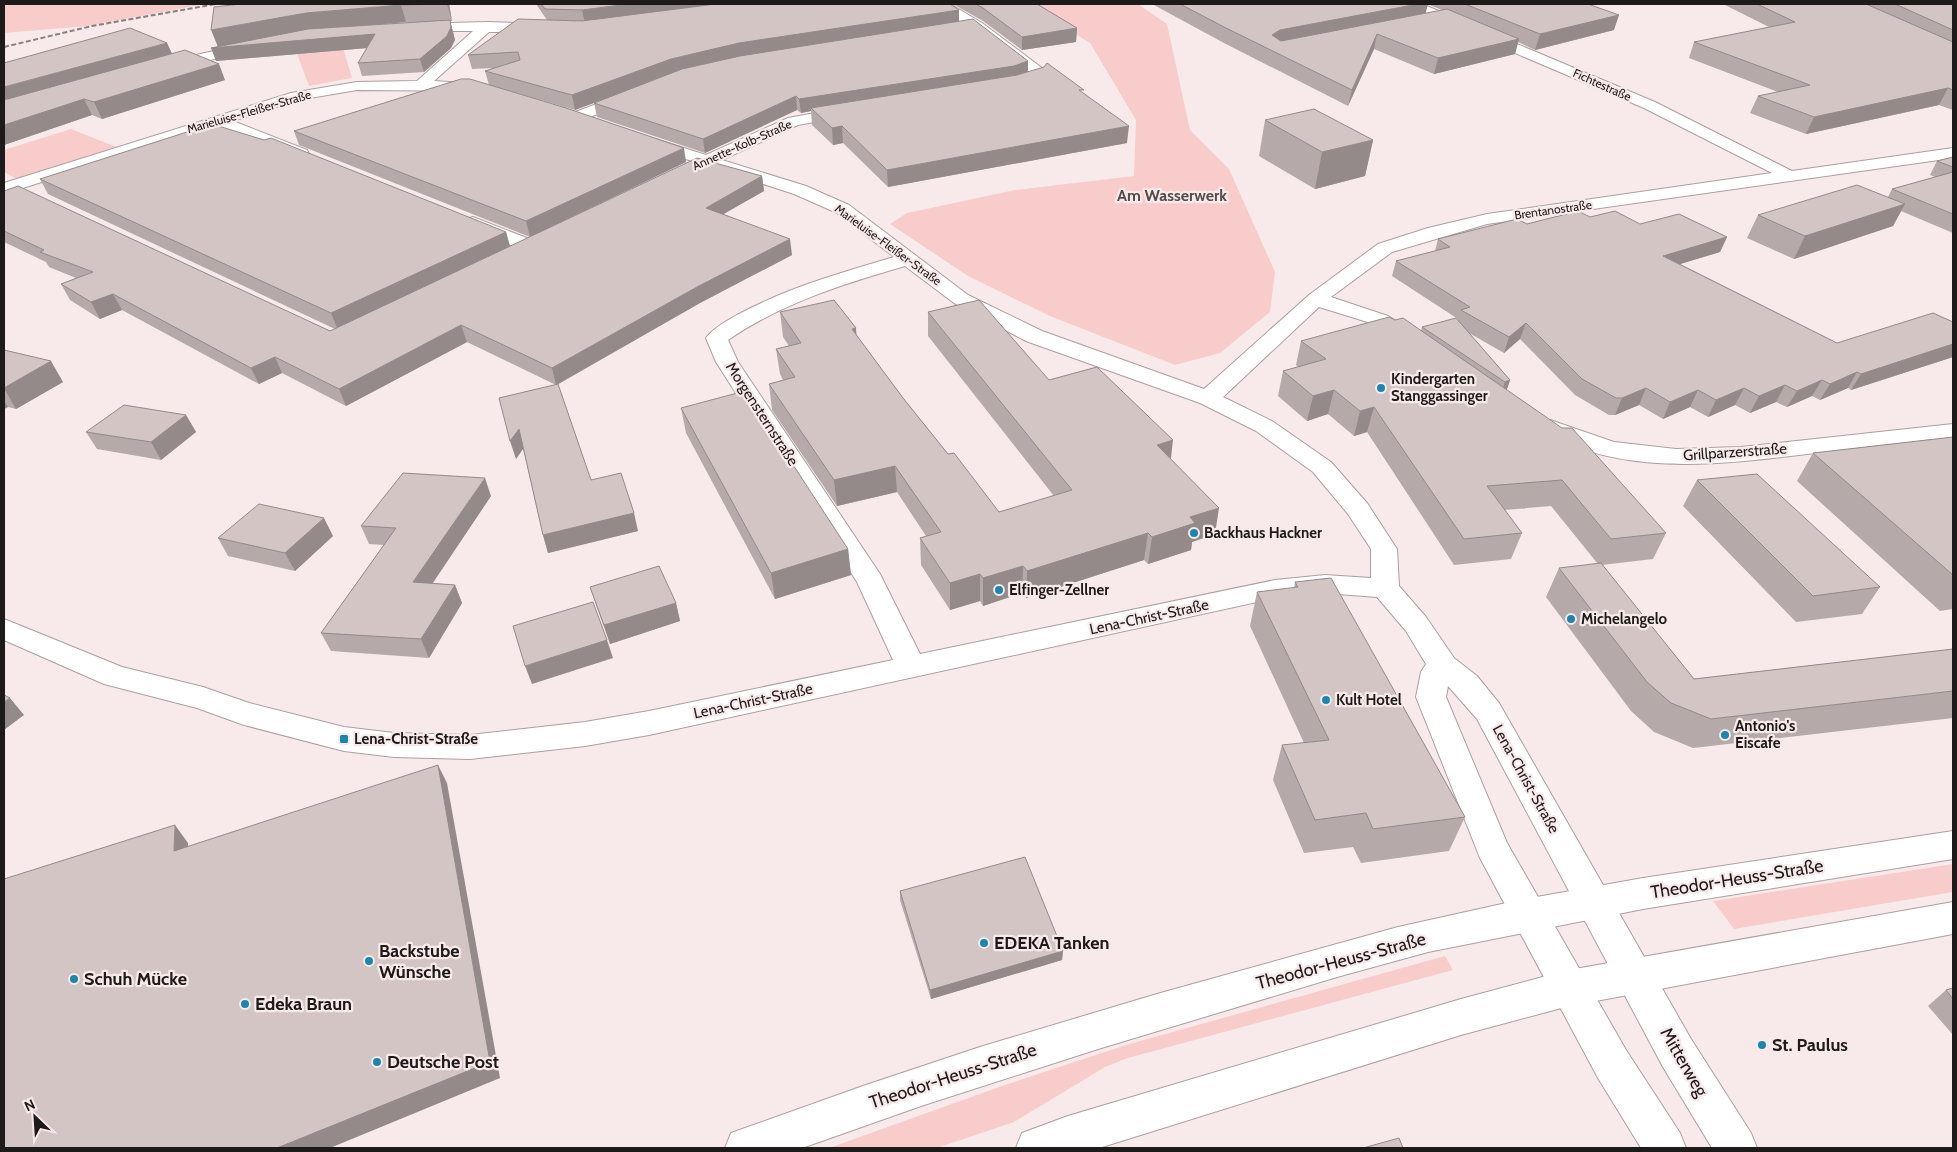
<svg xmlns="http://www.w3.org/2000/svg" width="1957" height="1152" viewBox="0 0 1957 1152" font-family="Cabin,sans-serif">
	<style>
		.green { fill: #f9cccc }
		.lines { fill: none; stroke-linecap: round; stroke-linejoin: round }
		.street-casing { stroke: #ac9f9f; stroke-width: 2 }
		.primary-casing { stroke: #ac9f9f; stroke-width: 2 }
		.street { fill: #fff; fill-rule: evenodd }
		.primary { fill: #fff; fill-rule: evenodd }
		.rail { stroke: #887f7f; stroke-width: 2; stroke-dasharray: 5 2.5; stroke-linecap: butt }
		.wall { fill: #b5a9a9; fill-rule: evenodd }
		.shaded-wall { fill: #938a89 }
		.building { fill: #d2c5c4; stroke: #938a89 }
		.poi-dot { fill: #1b87ae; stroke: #f8eaea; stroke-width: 2 }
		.labels { text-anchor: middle; stroke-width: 4.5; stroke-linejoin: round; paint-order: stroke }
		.far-street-label { font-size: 12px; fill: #1f1a1a; stroke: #f8eaea }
		.poi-label { font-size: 15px; font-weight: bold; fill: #1f1a1a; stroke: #f8eaea; text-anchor: start }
		.street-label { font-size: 15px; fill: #1f1a1a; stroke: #f8eaea }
		.far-district-label { font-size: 16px; font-weight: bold; fill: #574c4b; stroke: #f8eaea }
		.near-street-label { font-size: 18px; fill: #1f1a1a; stroke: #f8eaea }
		.near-poi-label { font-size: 18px; font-weight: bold; fill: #1f1a1a; stroke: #f8eaea; text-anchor: start }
	</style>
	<rect width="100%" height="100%" fill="#f8eaea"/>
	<path class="green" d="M4,4H205L88,26L4,33Z
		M1026,4H1138L1167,24L1190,130L1229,169L1275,272L1270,312L1220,353L1175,365L1050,316L968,276L890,224L907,213L1015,190L1134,176L1136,120L1090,43Z
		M338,31L352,78L309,86L291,38Z
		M71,129L119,148L20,181L4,172V150Z
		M1953,864V892L1734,929L1713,901Z
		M1445,956L1453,970L1128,1058L1105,1067L1014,1122L937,1148H829L1002,1086L1126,1045Z"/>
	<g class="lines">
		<defs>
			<path id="street" d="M935,4H950L982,23L1042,68L1045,78L1043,81L1012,90L1007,89L1005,86L1007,83L1030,76V73Z
				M1406,4H1422L1655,102L1792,171L1953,148V158L1487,224L1392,252L1331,297L1388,316L1418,335L1421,340L1418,345L1410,346L1402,345L1374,324L1319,307L1223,397L1272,421L1331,462L1367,503L1397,549L1399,586L1426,617L1454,658L1477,676L1499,703L1691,1039L1751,1133L1757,1148H1712L1663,1067L1477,719L1448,686L1446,697L1507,843L1626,1050L1680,1133L1686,1148H1641L1598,1078L1480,858L1416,697L1421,672L1426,664L1406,631L1377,597L1325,593L1275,598L649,735L585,746L470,759L394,757L344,751L244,725L197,708L104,684L4,640V619L122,667L203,687L249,703L344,727L394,733L470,735L585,722L649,711L893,660L857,582L716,362L706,338C713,328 727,321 737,315C787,288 840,273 894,257L837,213L794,194L708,166L699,169L693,168L691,164L692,161L643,145L641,142L643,139H655L706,155L788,118L848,107L854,109L856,112L854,115L798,125L722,160L806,186L849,205L968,295L1042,331L1204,389L1309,295L1378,244L1428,228L1487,214L1772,173L1644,108L1407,7ZM905,266L954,303L1026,341L1200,403L1256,431L1313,472L1348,514L1371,549V578L1325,575L1275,580L920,654L880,574L738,362L728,340C782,303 843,284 905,266Z
				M487,22L544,24L551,28L544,32H489L434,81L477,84L484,88L482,91L357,90L298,100L233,121L307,150L309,154L307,158H295L217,126L4,194V183L291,93L357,82L417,81L473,31H414L407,27L409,24Z
				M250,43L257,47L255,50L165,70L158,66L160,63Z
				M629,92L634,94L637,97L634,100L582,120L576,122L568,117L570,114Z
				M473,217L537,242L540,246L537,250H523L466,227L464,223L466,219Z
				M1550,420L1614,442L1676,449L1741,447L1953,424V438C1910,443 1867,447 1824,452C1739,462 1645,477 1564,442C1555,438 1544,435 1538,427L1542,422Z"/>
			<path id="primary" d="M1953,831V859L1643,909L1428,952L1337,977L1098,1049L921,1106L802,1148H725L731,1133L863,1086L980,1047L1157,994L1398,927L1520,900L1643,878Z
				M1953,902V934L1569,1006L1461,1035L1099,1148H1016L1022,1133L1068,1116L1461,999L1569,970Z"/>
		</defs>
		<use href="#street" class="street-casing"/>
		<use href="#primary" class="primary-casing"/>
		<use href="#street" class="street"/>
		<use href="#primary" class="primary"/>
		<path class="rail" d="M4,47L92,26L216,4"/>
	</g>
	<path class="wall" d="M241,4H449L452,21H450L455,40L451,48L424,72L362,76L358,63L367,48L216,61L217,47ZM406,22H423L372,25Z
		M536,4H950L959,22L1028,72L1084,94L1127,143L888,187L843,143L833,145L812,125L811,111L801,113L797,110L705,153L597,117L594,103L575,110L506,90L686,162L530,237L299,145L294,131L489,85L485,71L493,68L472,69L468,55L547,20Z
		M953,4H1037L1077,28L1076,42L1022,50L983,21Z
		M1152,4H1588L1614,30L1535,50L1518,42L1515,54L1434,74L1374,49L1348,106L1224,43ZM1427,4L1442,10L1425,14Z
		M1723,4H1953V110L1939,105L1806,134L1750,113L1758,96L1778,92L1689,58L1694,42L1769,27Z
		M167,43L172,54L225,80L102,119L92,115L4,145Z
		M1265,120L1373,140L1365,176L1315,189L1259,156Z
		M1953,157V233L1901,211L1893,226L1794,259L1747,238L1758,215L1888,197L1892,189L1935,177L1930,175L1937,161Z
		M762,176L764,191L723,214L792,255L700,303L557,385L591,480L638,531L548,553L543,535L523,448L516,459L556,385L467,342L346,406L282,373L259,384L122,310L100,319L70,300L61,284L76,278L49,267L46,262L4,242V191L330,331L335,329L48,194L40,179L506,232L510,246Z
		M1590,217L1727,237L1720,252L1680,264L1837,343L1953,322V357L1851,390L1848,388L1820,400L1812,396L1787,407L1776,402L1750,413L1735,405L1708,417L1690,407L1663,419L1639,405L1615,415H1609L1575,395L1520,339L1504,353L1469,333L1510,380L1507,389L1506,390L1666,533L1653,559L1602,565L1694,679L1953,649V718L1693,748L1654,732L1631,711L1546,597L1559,568L1598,564L1551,506L1504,510L1522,533L1511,559L1454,565L1367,432L1354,436L1328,414L1307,421L1278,396L1283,371L1298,367L1296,365L1301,341L1395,320L1421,331L1422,327L1458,320V319L1392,276L1396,261L1435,251L1438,239L1527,224Z
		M780,312L856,328V336L903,398L948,454L999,512L1054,496L928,336V312L1049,380L1171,459L1215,534L1192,542L1191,550L1148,564L1144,560L1026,598L1022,593L983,606L980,601L950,610L921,565L920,538L926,536L897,492L837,506L772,410L769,384L783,380L780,374L776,349L789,346L783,337Z
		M4,350L63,382L16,409L8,407L4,409Z
		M681,408L848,549L851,575L775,599L686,433Z
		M186,415L196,432L161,460L97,449L86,432Z
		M1953,437V609L1940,611L1797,481L1813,453Z
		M1697,480L1880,587L1862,614L1796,622L1683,506Z
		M491,496L433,583L455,585L462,603L429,658L331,651L321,633L384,545L369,544L361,526Z
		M333,536L295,571L228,556L218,538Z
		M1295,582L1465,817L1449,851L1361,863L1353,847L1304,853L1273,780L1282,745L1304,743L1250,626L1257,592L1294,588Z
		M590,587L676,603L680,621L610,644L596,605Z
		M900,891L1063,951L1062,960L931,999L900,900Z
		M1953,988V1035L1928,1006L1946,990Z"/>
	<path class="shaded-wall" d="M447,4H449L452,21Z
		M629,4H732L585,23L582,10Z
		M1418,4H1428L1425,16L1278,45L1269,50L1272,35L1280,30Z
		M401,5L406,22L312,30L375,34L379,47L216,61L211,48L218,47L211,30L306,13Z
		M959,10V23L673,73L575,110L572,95L671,59L739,43Z
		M1619,15L1614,30L1535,50L1540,34Z
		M450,20L455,40L451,48L424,72L420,59Z
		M1077,28L1076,42L1022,50V37Z
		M1377,34L1374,49L1348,106L1352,90Z
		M1519,39L1515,54L1434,74L1438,58Z
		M167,43L174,58L4,106V87Z
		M1028,61V74L811,108V111L801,113L799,99Z
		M219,64L225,80L102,119L94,102Z
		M1948,88L1939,105L1806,134L1814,117Z
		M796,96L797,110L705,153L703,139Z
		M84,99L92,115L4,145V125Z
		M842,126L843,143L833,145L832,128Z
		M1129,126L1127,143L888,187L887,170Z
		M1373,140L1365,176L1315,189L1322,152Z
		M684,148L686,162L530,237L526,221Z
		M762,176L764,191L708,223L706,208Z
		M1905,204L1893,226L1794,259L1805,236Z
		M506,232L510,247L338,330L331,313Z
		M1727,237L1720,252L1657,271L1663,256Z
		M790,239L792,255L700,303L556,385L552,368L697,287Z
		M113,294L122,310L100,319L91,302Z
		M1526,323L1520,339L1504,353L1509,337Z
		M461,325L467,342L346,406L339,389Z
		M856,328L858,353L852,329Z
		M1953,344V357L1851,390L1861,374Z
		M275,357L282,373L259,384L251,368Z
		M51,361L63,382L16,409L4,388Z
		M1857,372L1848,388L1820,400L1830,384Z
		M1510,380L1507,389L1502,391L1505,382Z
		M1822,380L1812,396L1787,407L1797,391Z
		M1785,385L1776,402L1750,413L1759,396Z
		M1646,388L1639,405L1615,415L1622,398Z
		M1744,388L1735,405L1708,417L1716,400Z
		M1334,390L1328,414L1307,421L1313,396Z
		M1698,390L1690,407L1663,419L1670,402Z
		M4,401L8,407L4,409Z
		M1374,407L1367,432L1354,436L1360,411Z
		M186,415L196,432L161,460L151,442Z
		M519,429L525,446L516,459L510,441Z
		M1173,440L1170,467L1157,445Z
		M895,466L897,492L837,506L834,480Z
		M485,478L491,496L421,600L413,582Z
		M1219,508L1215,534L1192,542L1191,550L1148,564L1152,537L1190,517Z
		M634,513L638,531L548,553L543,535Z
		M324,518L333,536L295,571L285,553Z
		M1148,533L1144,560L1026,598L1027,571Z
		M848,549L851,575L775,599L771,573Z
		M1023,566L1022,593L983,606V578Z
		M980,574V601L950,610V583Z
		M455,585L462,603L429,658L421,639Z
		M676,603L680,621L610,644L604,625Z
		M607,640L613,658L532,684L525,666Z
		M10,698L24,715L4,730V702Z
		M438,765L447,783L500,1078L330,1148H277Z
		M175,825L188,843V869L174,851Z
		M1063,951L1062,960L931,999L930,990Z"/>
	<path class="building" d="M241,4H447L401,5L306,13L211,30L214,7Z
		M541,4H629L582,10L545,9Z
		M716,4H950L959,10L739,43L671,59L572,95L485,71L520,60L518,52L468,55L518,19L582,21Z
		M976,4H1037L1077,28L1022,37L983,8Z
		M1180,4H1418L1280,30L1272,35L1281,41L1447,9L1519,39L1438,58L1377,34L1352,90L1226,28Z
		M1465,4H1588L1619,15L1540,34Z
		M1757,4H1866L1953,42V90L1948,88L1814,117L1758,96L1810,85L1694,42L1795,22Z
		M1895,4H1953V30Z
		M973,19L1028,61L1014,66L799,99L796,96L703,139L594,103L682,69L740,56Z
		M450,20L451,27L447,36L420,59L358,63L375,34L211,48L308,29Z
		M130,28L167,43L4,87V63Z
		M185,50L219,64L94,102L84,99L4,125V100Z
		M1047,63L1084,90H1079L1129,126L887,170L842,126L832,128L811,108L1017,75L1044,67Z
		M461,79H470L566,108L684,148L526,221L294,131Z
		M1314,109L1373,140L1322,152L1265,120Z
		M212,124L264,140L271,138L506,232L331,313L40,179Z
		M1953,157V167L1937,161Z
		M697,158L762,176L706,208L790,239L697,287L552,368L461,325L339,389L275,357L251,368L113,294L91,302L61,284L93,272L40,252L44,250L4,231V191L18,186L330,331Z
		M1953,172V214L1892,189Z
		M1857,185L1905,204L1805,236L1758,215Z
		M1578,211L1590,217L1615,211L1640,224L1679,214L1727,237L1663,256L1837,343L1933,313L1953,322V344L1861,374L1857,372L1830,384L1822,380L1797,391L1785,385L1759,396L1744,388L1716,400L1698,390L1670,402L1646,388L1622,398H1616L1582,379L1526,323L1509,337L1461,310L1470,307L1396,261L1450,247L1438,239L1517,219L1527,224Z
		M834,300L856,328L852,329L903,398L948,454L954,453L999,512L1072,490L928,312L979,300L1049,380L1097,367L1173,440L1157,445L1219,508L1190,517L1195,523L1152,537L1148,533L1027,571L1023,566L983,578L980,574L950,583L920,538L941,532L895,466L834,480L769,384L795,377L776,349L801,343L780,312Z
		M1389,317L1395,320L1403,318L1562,428H1572L1666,533L1611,539L1562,480L1487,486L1522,533L1464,539L1374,407L1360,411L1334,390L1313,396L1283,371L1326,359L1301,341Z
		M1456,318L1510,380L1505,382L1422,327Z
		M4,350L51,361L4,388Z
		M558,384L591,480L621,473L634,513L543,535L519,429L510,441L499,398Z
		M745,391L848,549L771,573L681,408Z
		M124,405L186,415L151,442L86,432Z
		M1953,437V575L1813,453Z
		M403,473L485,478L413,582L455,585L421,639L321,633L396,528L361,526Z
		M1757,474L1880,587L1813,596L1697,480Z
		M259,504L324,518L285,553L218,538Z
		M1601,563L1694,679L1953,649V691L1711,719L1671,703L1647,682L1559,568Z
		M659,566L676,603L604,625L590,587Z
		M1331,578L1465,817L1373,829L1366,813L1315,820L1282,745L1329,740L1257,592L1298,587L1295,582Z
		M593,602L607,640L525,666L513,626Z
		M4,695L10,698L4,702Z
		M438,765L490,1062L277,1148H4V879L175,825L174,851Z
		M1025,857L1063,951L930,990L900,891Z
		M1953,988V999L1946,990Z
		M1399,1138L1403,1148H1363Z"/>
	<g class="poi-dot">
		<circle cx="1381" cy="388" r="5"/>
		<circle cx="1194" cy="533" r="5"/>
		<circle cx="999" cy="590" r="5"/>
		<circle cx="1571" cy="619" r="5"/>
		<circle cx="1326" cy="700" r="5"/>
		<circle cx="1725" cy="735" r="5"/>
		<rect x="339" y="734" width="10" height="10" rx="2.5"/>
		<circle cx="984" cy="943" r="5"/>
		<circle cx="369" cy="961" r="5"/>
		<circle cx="74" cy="979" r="5"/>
		<circle cx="245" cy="1004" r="5"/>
		<circle cx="1762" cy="1045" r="5"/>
		<circle cx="377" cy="1062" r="5"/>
	</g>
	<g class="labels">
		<g class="far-street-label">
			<text transform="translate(1602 85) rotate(24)" y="4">Fichtestraße</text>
			<text transform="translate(249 112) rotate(-16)" y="4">Marieluise-Fleißer-Straße</text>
			<text transform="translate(742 145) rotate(-24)" y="4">Annette-Kolb-Straße</text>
			<text transform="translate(1553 210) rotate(-8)" y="4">Brentanostraße</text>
			<text transform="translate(888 245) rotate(36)" y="4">Marieluise-Fleißer-Straße</text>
		</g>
		<g class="poi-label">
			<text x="1391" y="384">Kindergarten<tspan x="1391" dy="17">Stanggassinger</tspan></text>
			<text x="1204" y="538">Backhaus Hackner</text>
			<text x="1009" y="595">Elfinger-Zellner</text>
			<text x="1581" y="624">Michelangelo</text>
			<text x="1336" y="705">Kult Hotel</text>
			<text x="1735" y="731">Antonio's<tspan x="1735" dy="17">Eiscafe</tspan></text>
			<text x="354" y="744">Lena-Christ-Straße</text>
		</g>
		<g class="street-label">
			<text transform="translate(762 414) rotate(57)" y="5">Morgensternstraße</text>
			<text transform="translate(1735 452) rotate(-4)" y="5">Grillparzerstraße</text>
			<text transform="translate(1149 617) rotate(-12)" y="5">Lena-Christ-Straße</text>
			<text transform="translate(753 701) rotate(-12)" y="5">Lena-Christ-Straße</text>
			<text transform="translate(1526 779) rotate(61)" y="5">Lena-Christ-Straße</text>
		</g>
		<g class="far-district-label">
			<text x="1172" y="201">Am Wasserwerk</text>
		</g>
		<g class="near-street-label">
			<text transform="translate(1737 879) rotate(-9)" y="6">Theodor-Heuss-Straße</text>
			<text transform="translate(1341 961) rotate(-15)" y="6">Theodor-Heuss-Straße</text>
			<text transform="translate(1684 1062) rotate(60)" y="6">Mitterweg</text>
			<text transform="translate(953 1076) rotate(-18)" y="6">Theodor-Heuss-Straße</text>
		</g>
		<g class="near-poi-label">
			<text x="994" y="949">EDEKA Tanken</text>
			<text x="379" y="957">Backstube<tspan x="379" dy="21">Wünsche</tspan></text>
			<text x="84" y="985">Schuh Mücke</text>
			<text x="255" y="1010">Edeka Braun</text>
			<text x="1772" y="1051">St. Paulus</text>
			<text x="387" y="1068">Deutsche Post</text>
		</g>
	</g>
	<rect width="1957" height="1152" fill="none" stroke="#1f1a1a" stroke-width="10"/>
	<g transform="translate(35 1117) rotate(335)" stroke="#f8eaea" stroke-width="4" paint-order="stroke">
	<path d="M0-4L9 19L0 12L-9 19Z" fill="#1f1a1a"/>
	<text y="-8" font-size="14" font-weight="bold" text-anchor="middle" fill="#1f1a1a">N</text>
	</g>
</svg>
